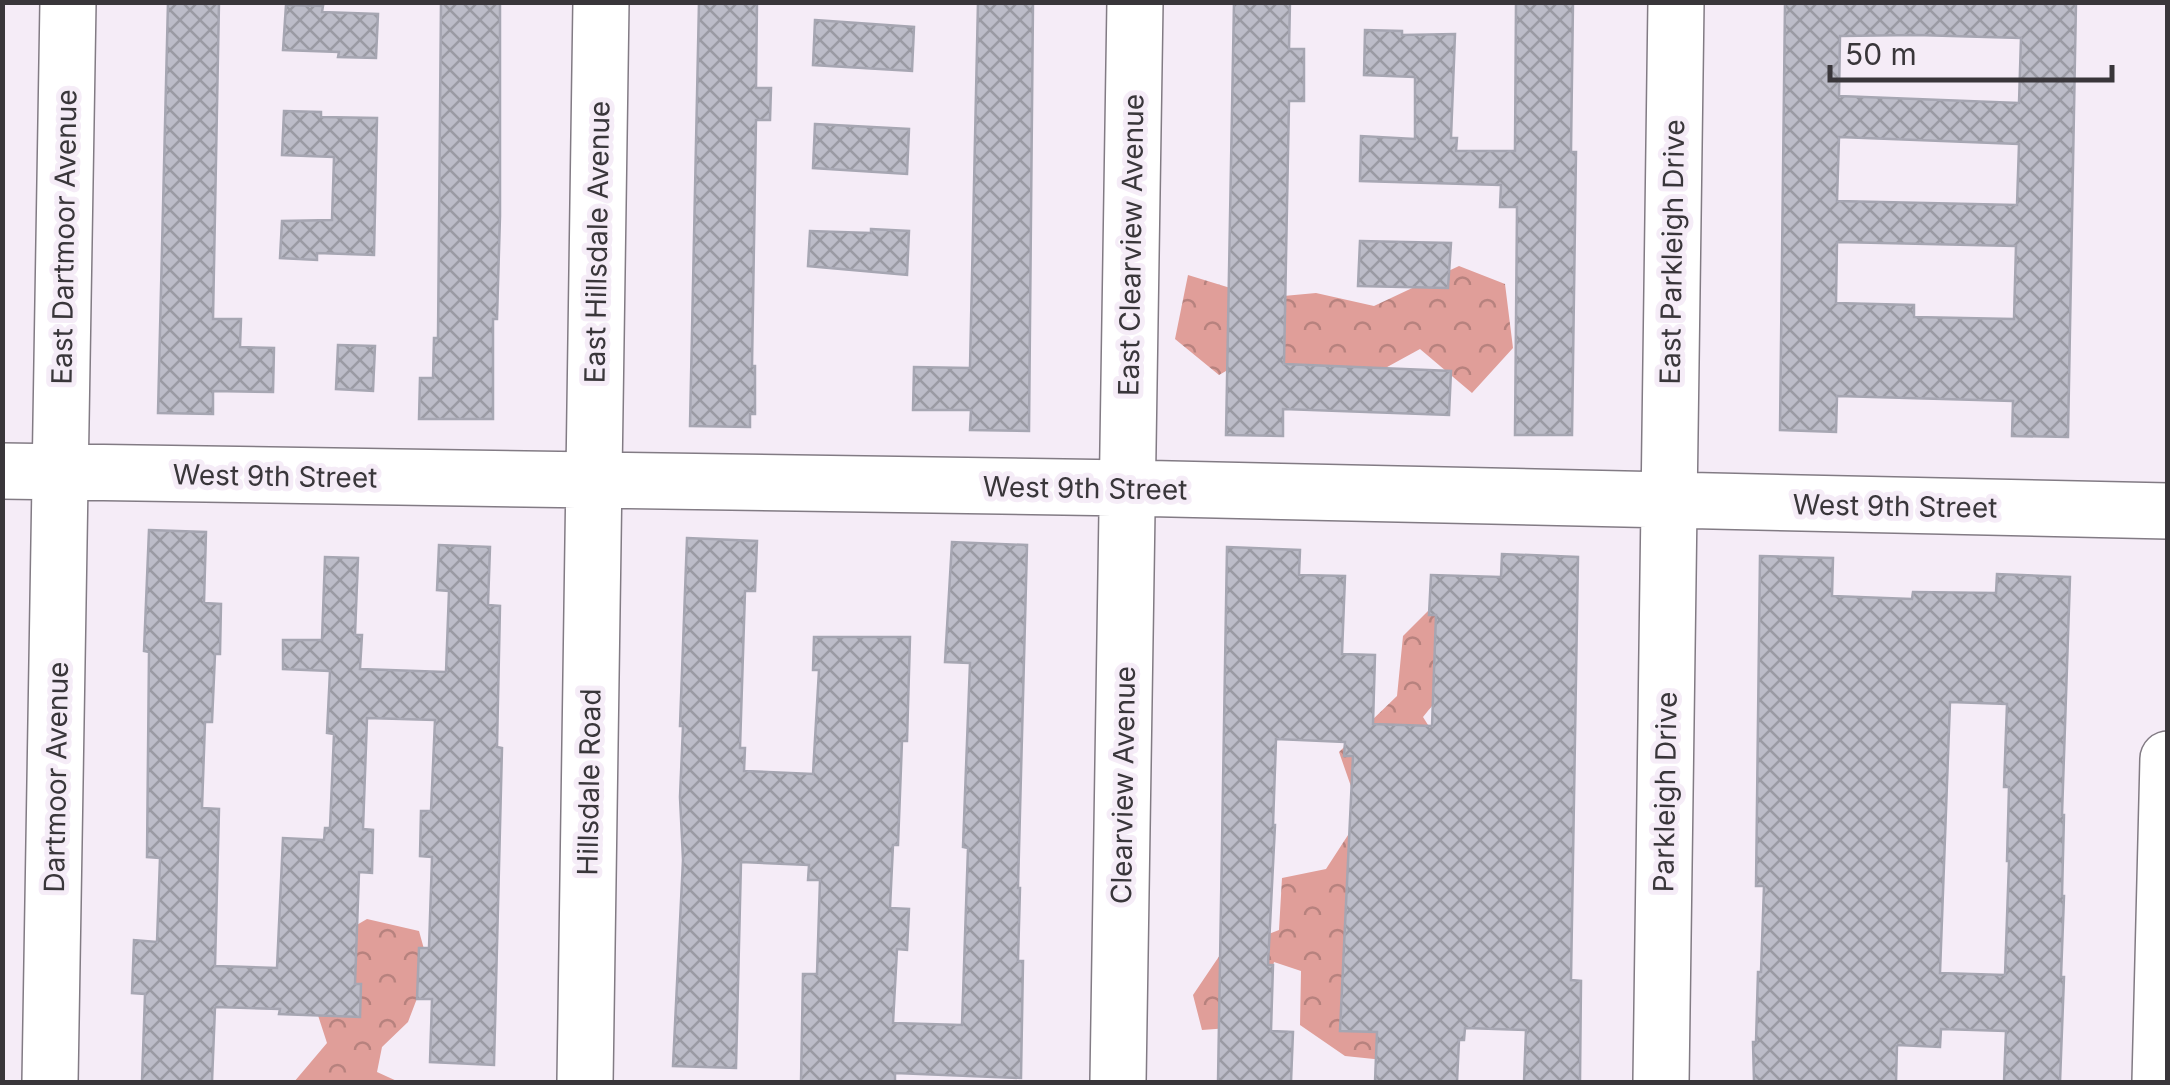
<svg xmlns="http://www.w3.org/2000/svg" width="2170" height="1085" viewBox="0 0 2170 1085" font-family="Inter,sans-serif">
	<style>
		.forest { fill: url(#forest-crowns) }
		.building { fill: url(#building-cross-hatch); stroke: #a6a6b2; stroke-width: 2.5; fill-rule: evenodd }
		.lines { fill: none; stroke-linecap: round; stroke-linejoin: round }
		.minor-casing { stroke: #827b84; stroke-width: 58 }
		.minor { stroke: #fff; stroke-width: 55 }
		.labels { text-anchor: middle; stroke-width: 10; stroke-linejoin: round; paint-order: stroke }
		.street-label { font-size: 28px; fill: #39363a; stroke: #f5ecf7 }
	</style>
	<defs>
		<pattern id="forest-crowns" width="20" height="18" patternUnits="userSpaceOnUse" patternTransform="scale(2.5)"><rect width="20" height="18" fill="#e09e99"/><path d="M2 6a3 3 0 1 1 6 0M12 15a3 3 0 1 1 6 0" fill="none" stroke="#b7827e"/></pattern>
		<pattern id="building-cross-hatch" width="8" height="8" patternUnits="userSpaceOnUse" patternTransform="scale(2.5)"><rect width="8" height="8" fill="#bcbcc8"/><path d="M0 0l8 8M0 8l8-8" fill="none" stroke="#9a9aa3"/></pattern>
	</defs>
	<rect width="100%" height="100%" fill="#f5ecf7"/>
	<path class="forest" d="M1459,266L1505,284L1513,348L1472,393L1420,349L1316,406L1266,348L1219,375L1175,339L1188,275L1263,298L1316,293L1374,306Z
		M1436,603L1469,660L1423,717L1455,768L1403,1062L1345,1056L1300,1025L1301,971L1274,962L1256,1026L1202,1030L1193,995L1222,952L1279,930L1282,878L1326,869L1361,815L1339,752L1397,696L1403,636Z
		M367,919L419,931L429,967L408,1022L382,1047L377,1072L399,1082H294L327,1043L312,997V951Z"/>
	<path class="building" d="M168,2H219L213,319H241L240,347L274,348L273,392L213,391V414L158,413Z
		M441,2H500V216L497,319H493V419H419L420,378H433L434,338H438Z
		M699,2H757L756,88H771L770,120H756L752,366H755V414H750V427L690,426Z
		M978,2H1033L1029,431L970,430L971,410H913L914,367L970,368Z
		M1234,2H1290L1289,49H1304V101H1289L1284,364L1451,371L1449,415L1283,409V436L1226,435Z
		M1516,2H1573L1571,152H1576L1572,435H1515L1517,207H1500L1501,185L1360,181L1361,136L1415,139V77L1364,75L1365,30L1402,31V35L1455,34L1451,138H1457L1456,151H1515Z
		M1785,2H2076L2068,437L2012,436L2013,401L1837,396L1836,432L1780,430ZM1916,35L2021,38L2019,103L1839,96L1840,36ZM1839,137L2019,144L2017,205L1837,201ZM1837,242L2016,246L2014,319L1914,317V305L1836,303Z
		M286,5L323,6L322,12L378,14L376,58L338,57L339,52L283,50Z
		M815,20L914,27L912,71L813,65Z
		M284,111L321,112V117L377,118L374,255L317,253V260L280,258L282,221L332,220L334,157L282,155Z
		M815,124L909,129L907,174L813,168Z
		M871,229L909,231L907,275L808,266L810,231L871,233Z
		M1360,241L1451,243L1448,288L1358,286Z
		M338,345L375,346L373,391L336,389Z
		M149,530L206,532L204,603L221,604L220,654H215L212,722H205L202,808L219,809L215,966L277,968L283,838L324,840L325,828H330L334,734L327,733L330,671L283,669V640H322L325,557L358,558L355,635H362L360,669L446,672L449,591L437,590L439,545L490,547L488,605L500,606L497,747L502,748L494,1065L430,1062L432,999H417L419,948H429L432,857L420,856L421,811H431L435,720L367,718L363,829L373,830L372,873L359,872L355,984H361L360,1017L279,1014L280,1009L215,1007L212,1082H142L145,994L132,993L134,940L157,942L160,858L147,857L149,652L144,651Z
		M687,538L757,541L755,591H745L740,748H745L744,771L813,774L819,670H813L814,637H910L907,741H902L898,845H893L890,908L909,909L907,950L897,949L893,1023L962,1025L968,848L963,847L970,663L945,662L952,542L1027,545L1018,888H1020L1018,961H1023L1021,1078L895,1073V1082H801L803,974H817L820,880H808L809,865L741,862L736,1068L673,1066L683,860L680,797L683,726H680Z
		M1227,547L1300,550L1299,575L1345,576L1342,654L1375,655L1373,724L1432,726L1436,615H1429L1431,575L1501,577L1502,554L1578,557L1571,980L1581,981L1580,1082H1524L1526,1030L1465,1028L1464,1040H1459L1457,1082H1375L1377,1032L1340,1031L1353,756H1344L1345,742L1276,739L1273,825H1275L1268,965H1273L1271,1031L1293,1032L1291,1082H1218Z
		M1760,556L1833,558L1832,596L1912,599L1913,592L1996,593L1997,574L2070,577L2062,815H2064L2062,896H2064L2061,977H2064L2060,1082H2004L2006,1031L1941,1029L1940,1047L1897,1045L1896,1082H1754L1753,1042H1756L1758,972H1761L1764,886H1756ZM1950,702L2007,704L2004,787H2009L2007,861H2009L2005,975L1940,973Z"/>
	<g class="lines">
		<defs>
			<path id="minor" d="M2,471L1127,488L2168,511
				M50,1082L68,2
				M585,1082L601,2
				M1118,1082L1135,2
				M1661,1082L1676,2
				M2160,1082L2168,759"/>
		</defs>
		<use href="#minor" class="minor-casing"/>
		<use href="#minor" class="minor"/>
	</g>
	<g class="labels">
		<g class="street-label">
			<text transform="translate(64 237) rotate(-89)" y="10">East Dartmoor Avenue</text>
			<text transform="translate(597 242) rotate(-89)" y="10">East Hillsdale Avenue</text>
			<text transform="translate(1131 245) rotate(-89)" y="10">East Clearview Avenue</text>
			<text transform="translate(1672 252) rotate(-89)" y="10">East Parkleigh Drive</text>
			<text transform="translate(275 476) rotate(1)" y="10">West 9th Street</text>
			<text transform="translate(1085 488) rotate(1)" y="10">West 9th Street</text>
			<text transform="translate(1895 506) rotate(1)" y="10">West 9th Street</text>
			<text transform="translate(56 777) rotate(-89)" y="10">Dartmoor Avenue</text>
			<text transform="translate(589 782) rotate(-89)" y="10">Hillsdale Road</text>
			<text transform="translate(1123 785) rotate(-89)" y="10">Clearview Avenue</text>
			<text transform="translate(1665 792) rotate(-89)" y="10">Parkleigh Drive</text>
		</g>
	</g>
	<rect width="2170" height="1085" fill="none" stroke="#39363a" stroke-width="10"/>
	<path d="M1830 65v15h282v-15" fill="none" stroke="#39363a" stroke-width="5"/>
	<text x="1845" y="65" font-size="30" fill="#39363a" stroke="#f5ecf7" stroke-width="8" paint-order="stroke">50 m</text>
</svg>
